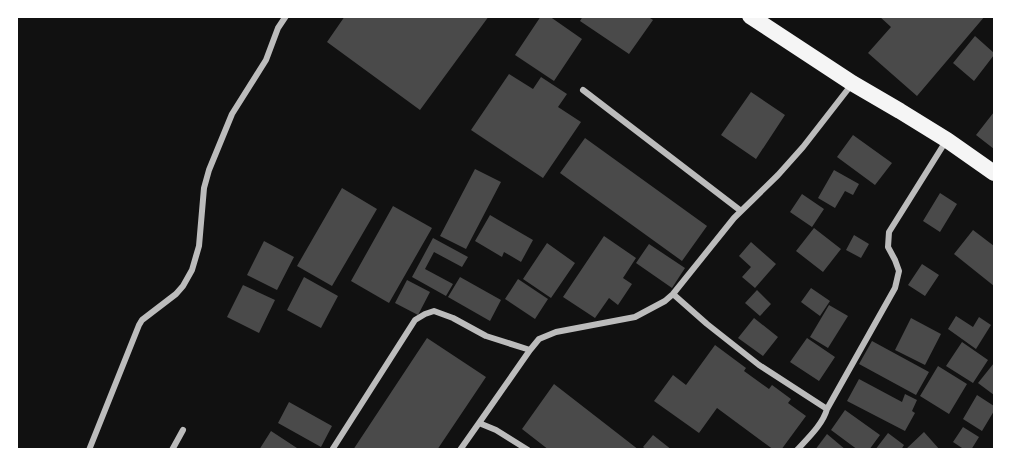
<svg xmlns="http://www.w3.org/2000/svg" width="1011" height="466" viewBox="0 0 1011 466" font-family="'Space Grotesk',sans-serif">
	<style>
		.building { fill: #4a4a4a }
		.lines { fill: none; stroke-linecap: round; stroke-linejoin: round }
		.minor { stroke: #bcbcbc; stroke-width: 6 }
		.trunk { stroke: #f5f5f5; stroke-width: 16 }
	</style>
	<rect width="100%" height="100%" fill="#111"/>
	<path class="building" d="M345,16H489L420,110L327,42Z
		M541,16H549L582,39L554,81L515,55Z
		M583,16H647L653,20L629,54L580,21Z
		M879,16H985L917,96L868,53L891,27Z
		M975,36L994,53V55L974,81L953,63Z
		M509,74L533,89L541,77L567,94L558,107L581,122L543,178L471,130Z
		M751,92L785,115L756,159L721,135Z
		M994,112V149L976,135Z
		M853,135L892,163L875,185L837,157Z
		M585,138L707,226L682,261L560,173Z
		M475,169L501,182L466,249L440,236Z
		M834,170L859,184L853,195L845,191L835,208L818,198Z
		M342,188L377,209L332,286L297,266Z
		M940,193L957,204L940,232L923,221Z
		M802,194L824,209L812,227L790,212Z
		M393,206L432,228L389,303L351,281Z
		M490,215L533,240L521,262L504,252L502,257L475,241Z
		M814,228L841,249L823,272L796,251Z
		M973,230L994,246V286L954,254Z
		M854,235L869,244L861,258L846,250Z
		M604,236L636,258L623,278L632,284L618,305L609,298L595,318L563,297Z
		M433,238L468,257L462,267L434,252L425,269L453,284L446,296L412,277Z
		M264,241L294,257L277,290L247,275Z
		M751,242L776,264L755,288L742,277L751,267L739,256Z
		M547,243L575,263L551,298L523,279Z
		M649,244L685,268L672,288L636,263Z
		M922,264L939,275L925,296L908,285Z
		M304,277L338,296L321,328L287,310Z
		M460,277L501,300L490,321L448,297Z
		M518,279L548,299L535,319L505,299Z
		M407,280L430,292L418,315L395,303Z
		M243,285L275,300L259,333L227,317Z
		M811,288L830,301L820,316L801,302Z
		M757,290L771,304L760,316L745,303Z
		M829,305L848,316L828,348L810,337Z
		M956,316L973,327L979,317L991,325L976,349L948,329Z
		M754,318L778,337L763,356L738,338Z
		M911,318L941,334L925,365L895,350Z
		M427,338L486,377L437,450H353Z
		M807,338L835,357L819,381L790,362Z
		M872,341L929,372L916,395L859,364Z
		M962,342L988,360L973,383L946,366Z
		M715,345L746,368L744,371L769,389L772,385L791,399L788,403L806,416L781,450H774L717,408L699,433L654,401L673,375L686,385Z
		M994,363V395L978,383Z
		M938,366L967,384L949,414L920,396Z
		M859,379L902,402L905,394L917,400L912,411L915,413L905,431L847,401Z
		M554,384L639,450H549L522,429Z
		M977,395L994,406V411L982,431L963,419Z
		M289,402L332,426L321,447L278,423Z
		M845,410L880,435L869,450H858L831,430Z
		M963,427L979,437L971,450H965L953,442Z
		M271,431L300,450H259Z
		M924,432L940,450H905Z
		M888,433L904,445L901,450H875Z
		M827,434L846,450H815Z
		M653,435L672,450H647L643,447Z"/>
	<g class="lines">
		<path class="minor" d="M583,90L741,211
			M673,294L707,324L759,365L827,409
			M89,450L139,325L142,320L176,294L183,286L192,270L199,246L204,188L209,170L232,114L266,60L278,28L286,16
			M172,450L183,430
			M332,450L415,320L425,314L434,311L453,318L486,336L530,350L539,339L556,332L635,317L665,301L673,294L734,218L778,175L803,147L852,84
			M460,450L479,423
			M528,450L496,430L479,423L530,350
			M797,450C808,438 823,424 827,409L895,288L899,271L895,260L888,247L889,232L946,141"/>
		<path class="trunk" d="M750,16L852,83L900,111L947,140L994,173"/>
	</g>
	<rect width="1011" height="466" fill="none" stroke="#ffffff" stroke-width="36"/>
</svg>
